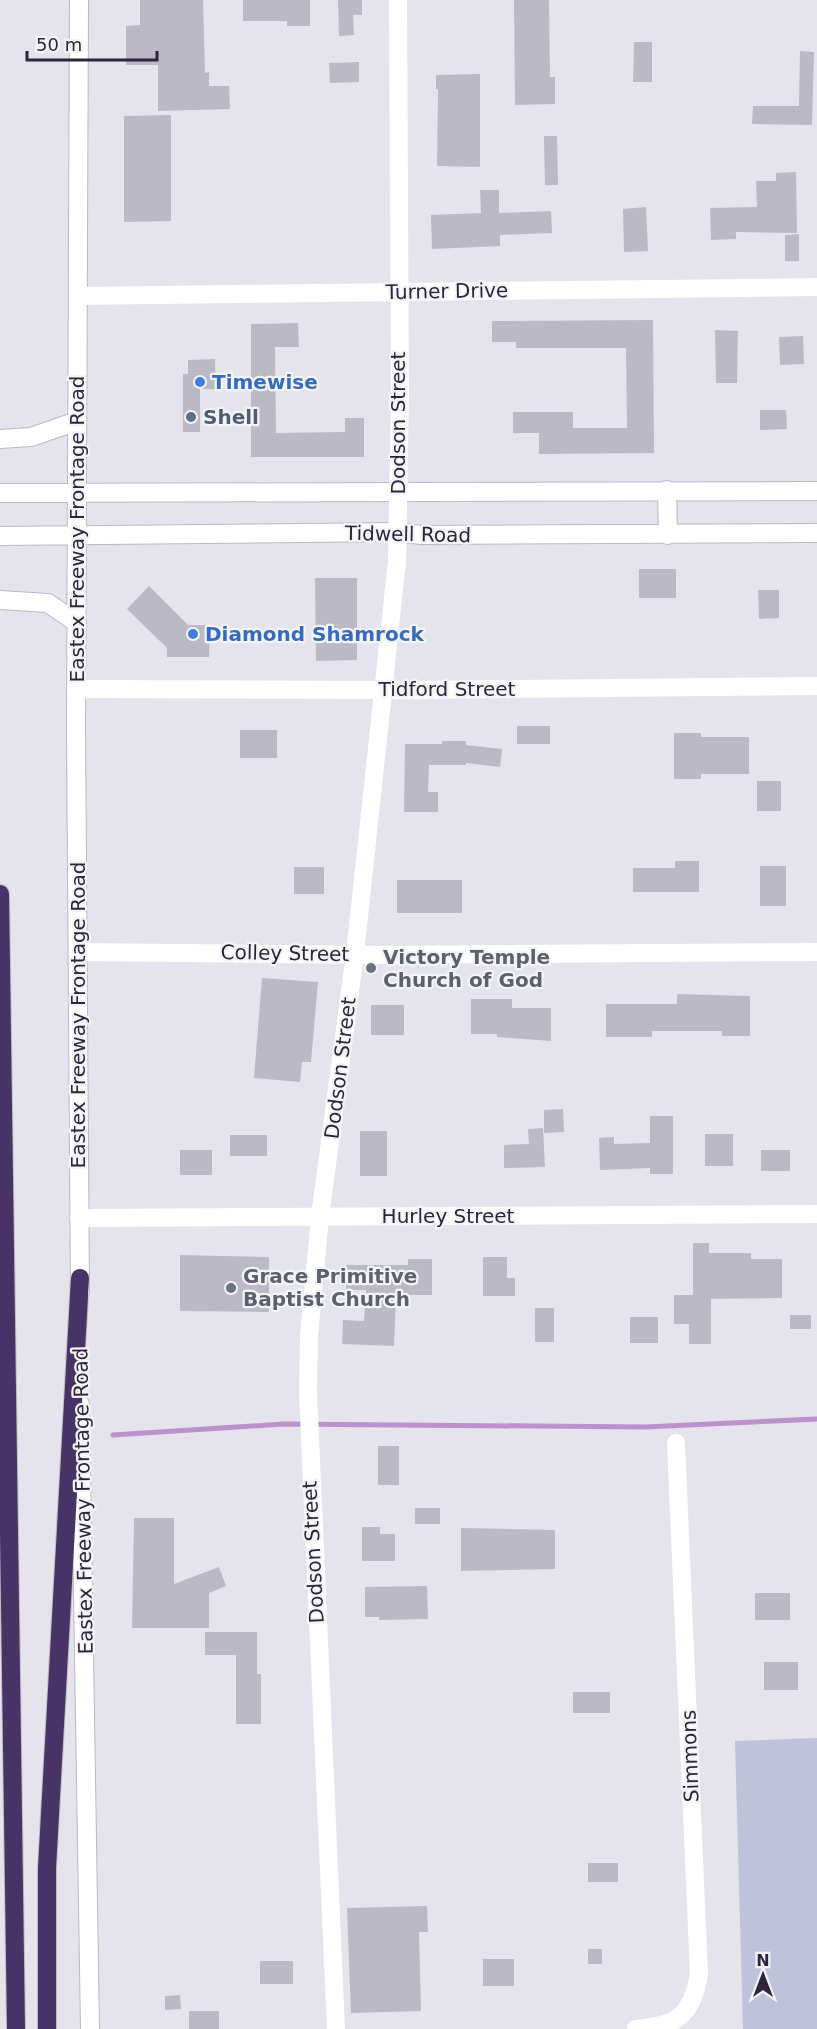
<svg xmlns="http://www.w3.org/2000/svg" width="817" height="2029" viewBox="0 0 817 2029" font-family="'DejaVu Sans',sans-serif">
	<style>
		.green { fill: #bfc2db }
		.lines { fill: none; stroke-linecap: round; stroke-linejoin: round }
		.stream { stroke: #bd91cb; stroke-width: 5 }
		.building { fill: #bcb9c6 }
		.secondary-casing { stroke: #bcb8ca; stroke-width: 20 }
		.highway-casing { stroke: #c0bec4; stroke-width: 20 }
		.street { stroke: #fff; stroke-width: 18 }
		.secondary { stroke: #fff; stroke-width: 18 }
		.highway { stroke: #473365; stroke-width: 18 }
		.shop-dot { fill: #3f7fe0; stroke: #f4f4f8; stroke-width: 2 }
		.service-dot { fill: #5c6f8a; stroke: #f4f4f8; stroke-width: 2 }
		.worship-dot { fill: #6b7280; stroke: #f4f4f8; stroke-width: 2 }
		.labels { text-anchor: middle; stroke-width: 4.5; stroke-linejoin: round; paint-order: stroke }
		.street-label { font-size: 20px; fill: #2c253b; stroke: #f4f4f8 }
		.shop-label { font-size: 20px; font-weight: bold; fill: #366cbe; stroke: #f4f4f8; text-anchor: start }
		.service-label { font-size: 20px; font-weight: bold; fill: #4e5e75; stroke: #f4f4f8; text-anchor: start }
		.worship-label { font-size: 20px; font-weight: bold; fill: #5b616d; stroke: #f4f4f8; text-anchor: start }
	</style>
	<rect width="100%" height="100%" fill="#e5e3ec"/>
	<path class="green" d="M817,1738V2029H743L735,1741Z"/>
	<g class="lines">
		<path class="stream" d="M113,1435L284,1424L645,1427L817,1419"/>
	</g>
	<path class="building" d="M140,0H203L205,73L209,72V86H229L230,109L158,111V65H126V26L140,25Z
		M243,0H310V26H287V21H243Z
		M338,0H362V15H353L354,35L339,36Z
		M514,0H549L550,77H555V104L515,105Z
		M634,42H652V82H633Z
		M800,51L814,52L812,125L752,124L753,106H799Z
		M359,62V82L330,83L329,63Z
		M480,74V167L437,166L438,89H436V75Z
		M171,115V221L124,222V116Z
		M544,136H557L558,185H545Z
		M796,172L797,233L736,232V239L711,240L710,208L757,207L756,181H776V173Z
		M480,190H499V213L551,211L552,233L500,235V246L432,249L431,215L481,213Z
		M646,207L648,251L624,252L623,209Z
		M799,234V261H785V235Z
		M653,320L654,453L539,454V433H513V412H573V428H627L626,348H516V342H492V321Z
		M298,323L299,347H275L276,433L345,432V418H364V457H251V324Z
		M715,330L738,331L737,383H716Z
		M803,336L804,364L780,365L779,337Z
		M215,359L216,389H200V432H183V374H188V360Z
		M760,410H786L787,429L760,430Z
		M639,569H676V598H639Z
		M315,578H357V660L316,661Z
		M149,586L188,625H210L209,657H167V648L127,609Z
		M758,590H779V618L759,619Z
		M517,726H550V744H517Z
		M240,730H277V758H240Z
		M674,733H701V737H749V774H701V779H674Z
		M442,741H466V745L502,749L500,767L466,763V765H429L428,792H438V812H404L405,744H442Z
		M757,781H781V811H757Z
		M675,861H699V892H633V868H675Z
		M760,866H786V906H760Z
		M294,867H324V894H294Z
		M397,880H462V913H397Z
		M262,978L318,982L311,1062H302L300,1082L254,1078Z
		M677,994L750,996V1036H722V1031H652V1037H606V1004H677Z
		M471,999H512V1008H551V1041L497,1037V1034H471Z
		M371,1005H404V1035H371Z
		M563,1109L564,1132L544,1133V1110Z
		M650,1116H673V1174H650V1168L600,1170L599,1138L614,1137V1144L650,1143Z
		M543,1128L545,1167L504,1168V1145L529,1144L528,1129Z
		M360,1131H387V1176H360Z
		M705,1134H733V1166H705Z
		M230,1135H267V1156H230Z
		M180,1150H212V1175H180Z
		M761,1150H790V1171H761Z
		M693,1243H709V1253H751V1259H782V1298L711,1299V1344H689V1324H674V1295H693Z
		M180,1255L269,1257V1312L180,1311Z
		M483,1257H507V1278H515V1296H483Z
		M408,1259H432V1295H396L394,1346L342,1344L343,1320L364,1321L366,1290H346V1265H408Z
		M535,1308H554V1342H535Z
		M790,1315H811V1329H790Z
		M630,1317H658V1343H630Z
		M378,1446H399V1485H378Z
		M415,1508H440V1524H415Z
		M134,1518H174V1584L219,1567L226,1586L209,1593V1628H132Z
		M362,1527H380V1534H395V1561H362Z
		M461,1528L555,1530V1569L461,1571Z
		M427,1586L428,1619L379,1620V1617H365V1587Z
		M755,1593H790V1620H755Z
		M205,1632H257V1674H261V1724H236V1655H205Z
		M764,1662H798V1690H764Z
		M573,1692H610V1713H573Z
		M588,1863H618V1882H588Z
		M427,1906L428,1932H419L421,2011L351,2013L347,1908Z
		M588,1949H602V1964H588Z
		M483,1959H514V1986H483Z
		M260,1961H293V1984H260Z
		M180,1995L181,2009L165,2010V1996Z
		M189,2011H219V2029H189Z"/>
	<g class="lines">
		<defs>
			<path id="secondary" d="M79,0L76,728L80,1292
				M0,439L31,437L77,421
				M667,490L668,535
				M0,493L817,491
				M0,536L398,532L421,535L817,533
				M0,600L48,603L77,623
				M80,1404L90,2029"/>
			<path id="highway" d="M0,894L16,2029
				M47,2029V1868L80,1278"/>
		</defs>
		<use href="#secondary" class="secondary-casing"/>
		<use href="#highway" class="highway-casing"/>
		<path class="street" d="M78,296L817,287
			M76,689L406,690L817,686
			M78,952L375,955L817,952
			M79,1218L817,1214
			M336,2029L308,1392L309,1335L320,1217L355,954L397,561L400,395L398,0
			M636,2029C677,2025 691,2017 699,1975L676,1443"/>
		<use href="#secondary" class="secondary"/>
		<use href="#highway" class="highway"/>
	</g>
	<g class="shop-dot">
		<circle cx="200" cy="382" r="6"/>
		<circle cx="193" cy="634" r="6"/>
	</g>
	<circle class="service-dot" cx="191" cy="417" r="6"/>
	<g class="worship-dot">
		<circle cx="371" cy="968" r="6"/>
		<circle cx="231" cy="1288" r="6"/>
	</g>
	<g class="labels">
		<g class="street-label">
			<text transform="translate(447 291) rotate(-1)" y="7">Turner Drive</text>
			<text transform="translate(398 423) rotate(-90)" y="7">Dodson Street</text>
			<text transform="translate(77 529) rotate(-90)" y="7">Eastex Freeway Frontage Road</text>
			<text transform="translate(408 534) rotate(1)" y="7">Tidwell Road</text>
			<text x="447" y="696">Tidford Street</text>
			<text transform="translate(285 953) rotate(1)" y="7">Colley Street</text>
			<text transform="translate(78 1015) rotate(-90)" y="7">Eastex Freeway Frontage Road</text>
			<text transform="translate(340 1068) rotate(-83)" y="7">Dodson Street</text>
			<text x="448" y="1223">Hurley Street</text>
			<text transform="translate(83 1501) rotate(-91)" y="7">Eastex Freeway Frontage Road</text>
			<text transform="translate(313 1552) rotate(-93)" y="7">Dodson Street</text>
			<text transform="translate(690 1756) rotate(-92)" y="7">Simmons</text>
		</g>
		<g class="shop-label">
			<text x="212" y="389">Timewise</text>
			<text x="205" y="641">Diamond Shamrock</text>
		</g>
		<g class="service-label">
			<text x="203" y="424">Shell</text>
		</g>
		<g class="worship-label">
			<text x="383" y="964">Victory Temple<tspan x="383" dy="23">Church of God</tspan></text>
			<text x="243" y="1283">Grace Primitive<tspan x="243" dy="23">Baptist Church</tspan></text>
		</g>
	</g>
	<g transform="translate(763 1975)" stroke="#f4f4f8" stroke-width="4.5" paint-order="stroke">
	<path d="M0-4.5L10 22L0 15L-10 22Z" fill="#2c253b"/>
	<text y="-9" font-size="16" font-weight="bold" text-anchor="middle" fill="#2c253b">N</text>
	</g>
	<path d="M27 51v9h130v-9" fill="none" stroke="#2c253b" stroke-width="3"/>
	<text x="36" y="51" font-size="18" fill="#2c253b" stroke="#f4f4f8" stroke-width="4.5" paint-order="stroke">50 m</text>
</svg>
